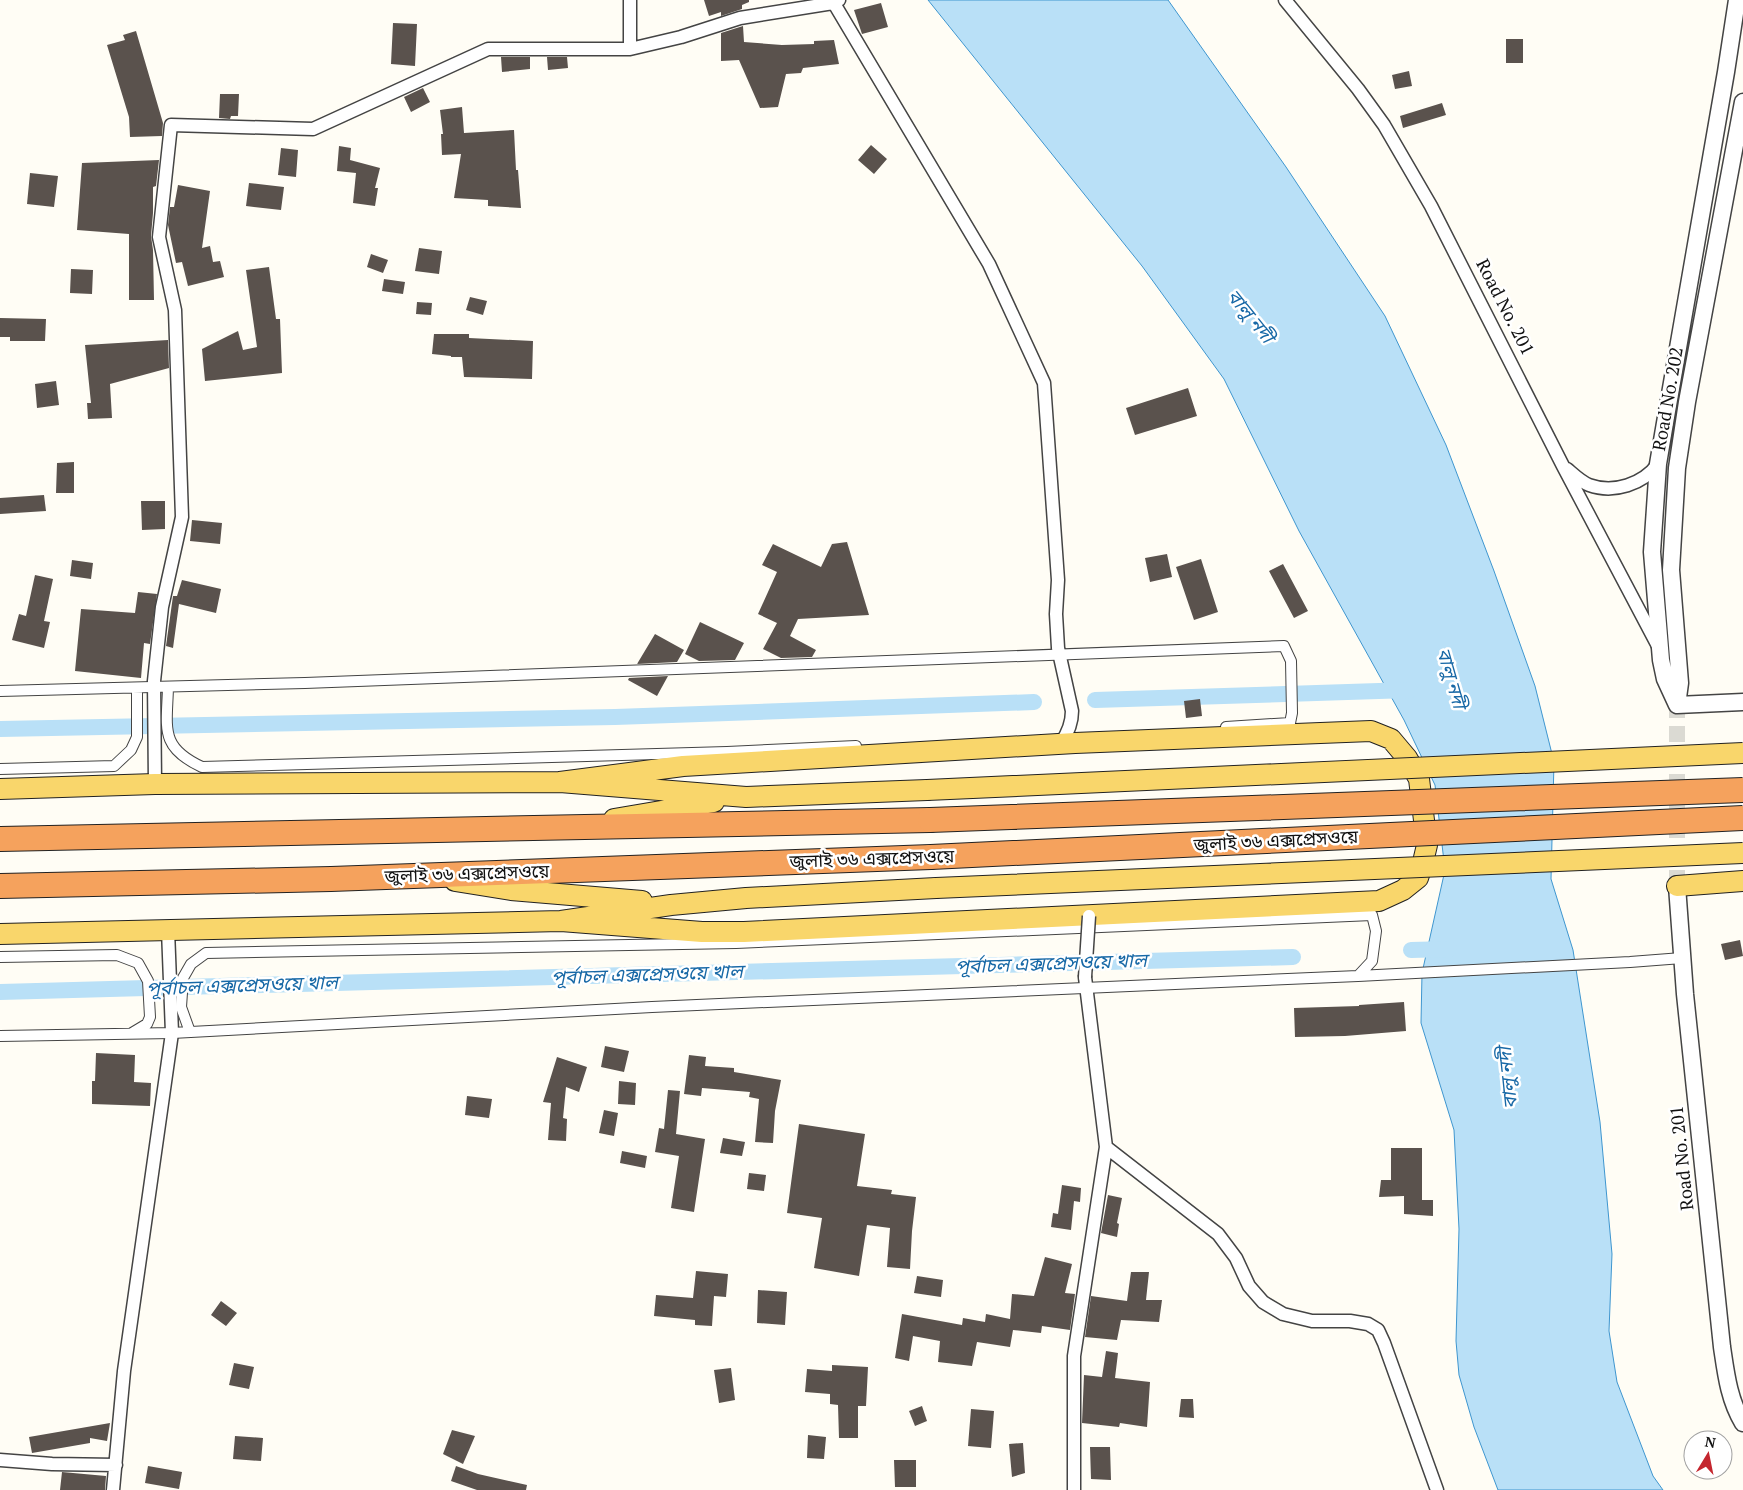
<svg xmlns="http://www.w3.org/2000/svg" width="1743" height="1490" viewBox="0 0 1743 1490" font-family="'PT Serif','Noto Sans Bengali',serif">
	<style>
		.water { fill: #b9e0f7; stroke: #3f96cf }
		.lines { fill: none; stroke-linecap: round; stroke-linejoin: round }
		.canal { stroke: #b9e0f7; stroke-width: 16 }
		.building { fill: #5a524d }
		.tertiary-tunnel { stroke: #dbdad3; stroke-width: 16; stroke-dasharray: 16 8; stroke-linecap: butt }
		.pedestrian-casing { stroke: #444; stroke-width: 12 }
		.minor-casing { stroke: #444; stroke-width: 15 }
		.tertiary-casing { stroke: #444; stroke-width: 19 }
		.primary-casing { stroke: #222; stroke-width: 22 }
		.motorway-casing { stroke: #222; stroke-width: 26 }
		.pedestrian { stroke: #fff; stroke-width: 10 }
		.minor { stroke: #fff; stroke-width: 12 }
		.tertiary { stroke: #fff; stroke-width: 16 }
		.primary { stroke: #f9d66b; stroke-width: 20 }
		.motorway { stroke: #f5a25d; stroke-width: 24 }
		.minor-bridge-casing { stroke: #444; stroke-width: 15; stroke-linecap: butt }
		.primary-bridge-casing { stroke: #222; stroke-width: 22; stroke-linecap: butt }
		.motorway-bridge-casing { stroke: #222; stroke-width: 26; stroke-linecap: butt }
		.minor-bridge { stroke: #fff; stroke-width: 12 }
		.primary-bridge { stroke: #f9d66b; stroke-width: 20 }
		.motorway-bridge { stroke: #f5a25d; stroke-width: 24 }
		.labels { text-anchor: middle; stroke-width: 5; stroke-linejoin: round; paint-order: stroke }
		.street-label { font-size: 18px; fill: #111; stroke: #fff }
		.water-label { font-size: 19px; font-style: italic; fill: #1768a6; stroke: #fff }
	</style>
	<rect width="100%" height="100%" fill="#fffdf5"/>
	<path class="water" d="M928,0H1168L1286,167L1385,316L1446,445L1494,571L1535,686L1554,762L1551,879L1573,950L1600,1122L1612,1254L1609,1331L1617,1382L1653,1476L1663,1490H1498L1474,1427L1459,1375L1456,1341L1459,1229L1454,1130L1421,1023L1422,973L1445,870L1435,785L1404,720L1299,531L1224,379L1142,266Z"/>
	<g class="lines">
		<path class="canal" d="M1095,700L1410,690
			M0,729L615,717L1034,702
			M1411,950L1449,949
			M0,992L1293,957"/>
	</g>
	<path class="building" d="M704,0H749V2L742,5V9L721,16V12L709,16Z
		M881,3L888,27L862,34L854,10Z
		M393,23L417,24L415,66L391,64Z
		M743,26L744,42L782,45L814,44V41L834,40L839,64L803,68L801,73L786,74L778,107L760,108L739,60L721,61V33Z
		M136,31L163,123L162,136L130,137L129,117L107,45L125,40L123,35Z
		M1506,39H1523V63H1506Z
		M501,57H530V69L502,72Z
		M547,57H567L568,68L548,70Z
		M1409,71L1412,86L1395,89L1392,75Z
		M423,88L430,102L411,112L404,97Z
		M220,94H239L238,116H231L230,119L219,118Z
		M1442,103L1446,115L1403,128L1400,116Z
		M462,107L464,133L514,130L516,170H518L521,208L488,206V200L454,198L461,154L442,155L441,134H443L440,110Z
		M871,145L887,159L874,174L858,160Z
		M339,146L351,148L350,160L380,168L375,188H378L375,206L353,203L356,173L337,171Z
		M281,148L298,150L296,177L278,175Z
		M159,160L156,186L153,187V213L151,236L153,250L154,300H129V234L77,230L82,163Z
		M30,173L58,176L54,207L27,204Z
		M249,183L284,187L281,210L246,206Z
		M178,185L210,191L202,248L210,246L213,262L220,261L224,277L188,286L182,262L176,263L168,225L170,207H174Z
		M419,248L442,251L439,274L415,271Z
		M371,254L388,260L383,273L367,267Z
		M269,267L276,319H280L282,373L205,381L202,349L238,331L243,350L257,347L246,270Z
		M71,269L93,270L92,294L70,293Z
		M384,279L405,282L403,294L382,291Z
		M470,297L487,301L483,315L466,310Z
		M417,302L432,303L431,315L416,314Z
		M0,318L46,319L45,341H10V337H0Z
		M434,334H469V338L533,341L532,379L464,377L462,357H451V356L432,354Z
		M168,340L169,368L110,384L112,418L88,419L87,403H91L85,345Z
		M56,381L59,405L37,408L35,384Z
		M1188,388L1197,416L1135,435L1126,408Z
		M74,462V493H56L57,463Z
		M44,495L46,511L0,514V498Z
		M141,501H165V529L142,530Z
		M192,520L222,523L220,544L190,541Z
		M847,542L869,615L798,619L790,636L816,650L812,657L781,658L763,649L777,623L758,614L777,572L762,565L773,544L821,567L832,544Z
		M1167,554L1172,577L1150,582L1145,558Z
		M1201,559L1218,612L1194,620L1176,567Z
		M72,560L93,563L91,579L70,576Z
		M1283,564L1308,611L1294,618L1269,571Z
		M35,575L53,579L44,621L50,622L44,648L12,640L19,614L26,616Z
		M182,580L221,589L216,613L179,604L173,648L166,646L173,596H177Z
		M138,592L157,594L150,644L144,643L141,678L75,671L81,609L135,613Z
		M700,622L744,643L735,660L699,661L685,654Z
		M655,634L684,650L677,662L637,664Z
		M668,676L657,696L628,680L629,678Z
		M1200,699L1202,716L1186,718L1184,701Z
		M1740,940L1743,956L1725,960L1721,944Z
		M1404,1002L1406,1031L1345,1036L1295,1037L1294,1008L1359,1006V1005Z
		M605,1046L629,1051L624,1072L601,1067Z
		M96,1053L135,1055L134,1082L151,1083L150,1106L92,1104V1081H95Z
		M689,1055L706,1057L705,1066L734,1068V1072L781,1080L775,1111L773,1143L755,1142L759,1099L749,1097L750,1092L702,1088L701,1096L684,1094Z
		M557,1057L587,1067L579,1092L566,1087L563,1118L567,1119L566,1141L548,1140L551,1103L543,1102Z
		M619,1081L636,1083L635,1105L618,1104Z
		M668,1090L680,1091L676,1134L705,1139L694,1212L671,1208L679,1156L655,1152L659,1128L664,1129Z
		M467,1096L492,1099L489,1118L465,1115Z
		M604,1110L618,1113L614,1136L599,1133Z
		M799,1124L865,1134L857,1186L892,1190L891,1194L916,1197L912,1231L910,1269L887,1267L890,1228L867,1225L859,1276L814,1268L822,1218L787,1213Z
		M723,1138L745,1142L742,1156L720,1153Z
		M1391,1148H1422V1200H1433V1216L1404,1214V1196L1379,1197L1381,1180H1391Z
		M622,1151L647,1156L645,1168L620,1163Z
		M749,1173L766,1175L764,1191L747,1189Z
		M1062,1185L1081,1188L1080,1202L1074,1201L1071,1230L1051,1227L1053,1213L1058,1214Z
		M1108,1195L1122,1198L1117,1223L1119,1224L1117,1237L1101,1233Z
		M1045,1257L1072,1264L1065,1293L1075,1294L1070,1330L1042,1326L1041,1333L1013,1330L1010,1347L977,1342L972,1366L938,1362L940,1341L913,1336L909,1361L895,1358L902,1314L962,1325L963,1318L985,1322L986,1314L1010,1319L1012,1294L1034,1296Z
		M696,1271L728,1274L726,1297L714,1296L712,1326L695,1325V1320L654,1316L656,1295L693,1298Z
		M1131,1272H1149L1146,1300H1162L1159,1322L1121,1320L1117,1340L1085,1337L1091,1296L1127,1301Z
		M917,1276L943,1280L941,1297L914,1293Z
		M758,1290L787,1292L785,1325L757,1323Z
		M221,1301L237,1313L226,1326L211,1315Z
		M1106,1351L1118,1353L1115,1378L1150,1382L1147,1427L1120,1423L1119,1427L1082,1423L1084,1375L1102,1377Z
		M234,1363L254,1367L249,1389L229,1385Z
		M832,1365L868,1367L866,1406H858V1438H839L838,1405L830,1404V1394L805,1392L807,1369L832,1371Z
		M731,1368L735,1400L719,1403L714,1370Z
		M1181,1399H1193L1194,1418L1179,1417Z
		M922,1406L927,1421L915,1426L909,1411Z
		M971,1409L994,1411L991,1448L968,1446Z
		M110,1423L107,1441L90,1438V1443L32,1453L29,1437Z
		M452,1430L475,1436L463,1464L443,1454Z
		M808,1435L826,1437L824,1459L807,1458Z
		M235,1436L263,1438L261,1461L233,1459Z
		M1023,1443L1025,1473L1012,1477L1009,1444Z
		M1090,1447H1110L1111,1480L1091,1479Z
		M894,1460H916V1487H895Z
		M148,1466L182,1472L179,1489L145,1483Z
		M456,1466L478,1474L527,1485L526,1490H477L451,1481Z
		M62,1472L106,1476L105,1490H60Z"/>
	<g class="lines">
		<path class="tertiary-tunnel" d="M1677,886V705"/>
		<defs>
			<path id="pedestrian" d="M168,687C167,728 159,747 202,767L727,752L856,746
				M0,691L305,683L1284,646L1291,661L1292,713L1290,723L1226,727
				M0,769L114,766L131,750L137,737V688
				M0,957L117,955L138,963L148,981L150,1017L147,1024L132,1033
				M190,1032L181,1007L183,978L191,964L206,953L736,943L1372,915L1376,931L1372,961L1358,976
				M0,1036L172,1033L652,1007L1358,976L1630,962L1682,958"/>
			<path id="minor" d="M630,0V49
				M832,0L989,264L1044,383L1058,580L1056,614L1058,648L1072,711C1072,724 1068,733 1061,743
				M1285,0L1358,89L1384,125L1431,206L1563,466L1658,646
				M1567,469C1574,475 1581,482 1589,485C1614,494 1643,484 1658,464
				M155,784L154,681L162,607L182,517L175,310L159,237L171,125L313,129L488,49H630L681,37L740,18L833,3L839,0
				M1106,1147L1218,1234L1236,1258L1249,1286L1263,1302L1283,1314L1312,1321H1350L1368,1324L1378,1330L1384,1343L1437,1490
				M0,1460L52,1464L116,1465
				M113,1490L124,1371L172,1033L168,930
				M1074,1490V1356L1106,1147L1085,977"/>
			<path id="tertiary" d="M1677,705L1665,679L1661,660L1652,552L1658,464L1666,417L1726,72L1737,0
				M1677,705L1680,683L1671,570L1677,468L1687,402L1743,102
				M1677,705L1743,702
				M1677,886L1685,994L1722,1347C1726,1374 1729,1400 1743,1423"/>
			<path id="primary" d="M560,782L683,766L1075,743L1371,731L1391,739L1407,758L1419,779L1427,845L1423,862L1418,878L1403,890L1379,901L744,932H702L561,921
				M0,789L155,784L560,782L746,797L927,790
				M614,819L714,802
				M455,881L511,890L642,901
				M1677,886L1743,881
				M0,934L561,921L671,905L746,898L936,888"/>
			<path id="motorway" d="M0,839L930,820
				M0,886L331,879L931,857"/>
		</defs>
		<use href="#pedestrian" class="pedestrian-casing"/>
		<use href="#minor" class="minor-casing"/>
		<use href="#tertiary" class="tertiary-casing"/>
		<use href="#primary" class="primary-casing"/>
		<use href="#motorway" class="motorway-casing"/>
		<use href="#pedestrian" class="pedestrian"/>
		<use href="#minor" class="minor"/>
		<use href="#tertiary" class="tertiary"/>
		<use href="#primary" class="primary"/>
		<use href="#motorway" class="motorway"/>
		<defs>
			<path id="minor-bridge" d="M1085,977L1089,916"/>
			<path id="primary-bridge" d="M927,790L1743,753
				M936,888L1743,853"/>
			<path id="motorway-bridge" d="M930,820L1743,790
				M931,857L1743,818"/>
		</defs>
		<use href="#minor-bridge" class="minor-bridge-casing"/>
		<use href="#primary-bridge" class="primary-bridge-casing"/>
		<use href="#motorway-bridge" class="motorway-bridge-casing"/>
		<use href="#minor-bridge" class="minor-bridge"/>
		<use href="#primary-bridge" class="primary-bridge"/>
		<use href="#motorway-bridge" class="motorway-bridge"/>
	</g>
	<g class="labels">
		<g class="street-label">
			<text transform="translate(1505 307) rotate(63)" y="6">Road No. 201</text>
			<text transform="translate(1668 399) rotate(-80)" y="6">Road No. 202</text>
			<text transform="translate(1276 841) rotate(-3)" y="6">জুলাই ৩৬ এক্সপ্রেসওয়ে</text>
			<text transform="translate(872 859) rotate(-2)" y="6">জুলাই ৩৬ এক্সপ্রেসওয়ে</text>
			<text transform="translate(467 874) rotate(-2)" y="6">জুলাই ৩৬ এক্সপ্রেসওয়ে</text>
			<text transform="translate(1682 1158) rotate(-96)" y="6">Road No. 201</text>
		</g>
		<g class="water-label">
			<text transform="translate(1251 316) rotate(51)" y="7">বালু নদী</text>
			<text transform="translate(1452 678) rotate(74)" y="7">বালু নদী</text>
			<text transform="translate(1051 963) rotate(-2)" y="7">পূর্বাচল এক্সপ্রেসওয়ে খাল</text>
			<text transform="translate(647 974) rotate(-2)" y="7">পূর্বাচল এক্সপ্রেসওয়ে খাল</text>
			<text transform="translate(242 985) rotate(-2)" y="7">পূর্বাচল এক্সপ্রেসওয়ে খাল</text>
			<text transform="translate(1507 1078) rotate(-96)" y="7">বালু নদী</text>
		</g>
	</g>
	<g transform="translate(1708 1455) rotate(10)"><circle r="24" fill="#ffffff" stroke="#a0a0a0"/>
	<path d="M0-4L9 19L0 12L-9 19Z" fill="#c4262e"/>
	<text y="-8" font-size="14" font-weight="bold" text-anchor="middle" fill="#111111">N</text>
	</g>
</svg>
